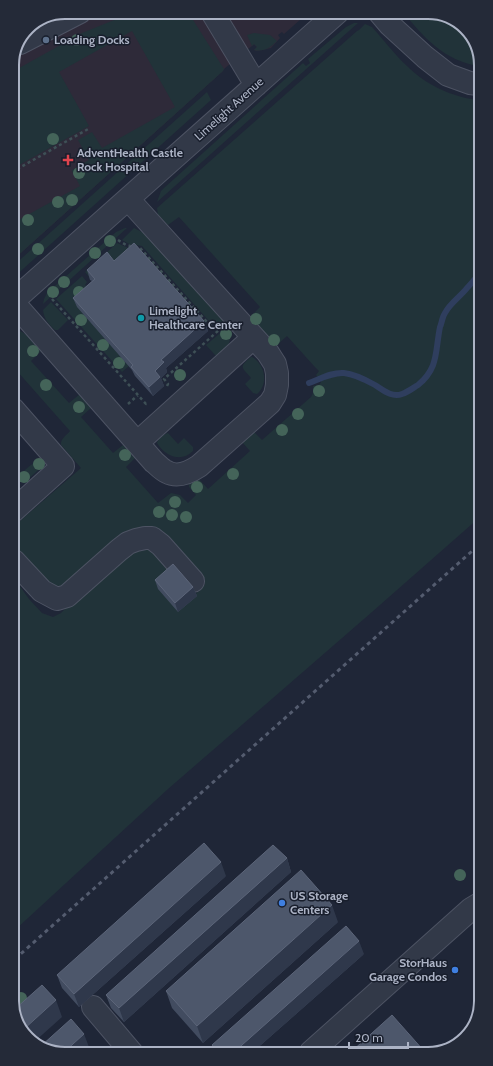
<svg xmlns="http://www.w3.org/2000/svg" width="493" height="1066" viewBox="0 0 493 1066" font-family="Cabin,sans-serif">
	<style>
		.medical { fill: #2e2a39 }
		.green { fill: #213339 }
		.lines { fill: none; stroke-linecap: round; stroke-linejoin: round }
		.stream { stroke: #2f3e5e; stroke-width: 6 }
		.minor-casing { stroke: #4d5363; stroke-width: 24 }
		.path { stroke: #3e5056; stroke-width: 2.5; stroke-dasharray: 3 3; stroke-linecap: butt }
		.minor { stroke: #323948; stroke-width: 22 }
		.rail { stroke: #545c6f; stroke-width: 3; stroke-dasharray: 4 4; stroke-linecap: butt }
		.tree { fill: #446459 }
		.wall { fill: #424c60 }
		.shaded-wall { fill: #2f384b }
		.building { fill: #4d576b; stroke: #5c6579 }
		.service-dot { fill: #5c6f8a; stroke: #181e2c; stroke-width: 1.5 }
		.health-dot { fill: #e0444e; stroke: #181e2c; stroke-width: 1.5 }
		.culture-dot { fill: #0f9aa8; stroke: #181e2c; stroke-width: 1.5 }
		.shop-dot { fill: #3f7fe0; stroke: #181e2c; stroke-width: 1.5 }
		.labels { text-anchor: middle; stroke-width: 3; stroke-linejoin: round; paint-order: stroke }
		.poi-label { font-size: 12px; font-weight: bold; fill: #acb3c5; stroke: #181e2c; text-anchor: start }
		.street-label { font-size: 12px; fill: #acb3c5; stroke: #181e2c }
		.rim { fill: none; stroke: #acb3c5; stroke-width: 2 }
	</style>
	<rect width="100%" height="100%" fill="#1f2637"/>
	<path class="medical" d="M65,12H309L284,34L282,32L278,35L280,38L271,48L263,50L256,51L254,50L257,47L254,44L252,46L224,69L223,71L13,260L12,61L28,27Z"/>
	<path class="green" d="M134,12H188L224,69L223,71L13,260V223L80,186L72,171V170L89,160L78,140L92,132L102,148L175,107L132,31L59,72L89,126L12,169V72L82,33Z
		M403,12H432L461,23L478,47V66C444,60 424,38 403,12Z
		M354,23H358L157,202L161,191L164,188L303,63L306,66L310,63L308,59L346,27Z
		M365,24L372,27C384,40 394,54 407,66C426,85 452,97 478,100L480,517L372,612L168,789L15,930L14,578L29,599L42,613L53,617L61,613L81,593L120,558L147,547L158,554L195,594L205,584L163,539L153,532L73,585L53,588L14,548L13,527L81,468L61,445C60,439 67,435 70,431L17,371L13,375V337L20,331C29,335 35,343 42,350L31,361L69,403L80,394L91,405V408L81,417L113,453L123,445L125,444L136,456L135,458L126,467L158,503L171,493L180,495L188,503L196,495L189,487V483L195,478L199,479L208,489L250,451L242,442L253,431L262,440L311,397L313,393V386L319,385L321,382L320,379L316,375L319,371L314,366L287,336L277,345H275L250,319V317L260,307L179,217L168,225L158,215L157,208L357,31L359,30Z
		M254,33L270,35L277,41C270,48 264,52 254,50L257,47L254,44L252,46L247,35Z
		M207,92L211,100L13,278V266Z
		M125,228H127L43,304L44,299L47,293L116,232Z
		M134,228L144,233L224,322L218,327L208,320L142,246L129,244L122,240Z
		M117,243L138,252L91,279L85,272Z
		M82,276L87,282L85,285L93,293L129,366L122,372L56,299Z
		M51,302L68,320L58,330H55C49,325 44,319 43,310Z
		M225,329L228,330C234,342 226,349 217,356L215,355L206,345Z
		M251,357H252C265,364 269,384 257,394L253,393L245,384L251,378C242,367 238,368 251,357Z
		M168,433L178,444L184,438L193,447V451C181,463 165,456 157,443C158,439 164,434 168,433Z
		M41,458L45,461L44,465L26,481L22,482C20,480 19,479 20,476C22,471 35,462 39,459Z"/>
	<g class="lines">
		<path class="stream" d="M309,383C320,379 332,372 344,373C354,374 366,380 375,385C383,390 392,398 402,394C408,392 413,388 418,385C439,368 435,351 440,327C442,323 442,317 445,313C450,303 460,297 467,288C471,284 475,279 479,274"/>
		<defs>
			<path id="minor" d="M212,12L256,85
				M379,12L390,25L425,57L448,75L470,83L478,84
				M20,43L80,12
				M13,301L338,12
				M13,302L154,462C158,465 162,470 167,472C178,478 190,472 199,466L270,403L275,395L277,385V373L275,364L268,353L128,199
				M13,409L63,466L13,511
				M137,443L253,338
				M14,561L42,591L57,599L67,596L119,550L128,543L136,540L145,538H152L161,545L193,581
				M93,1007L132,1053
				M311,1052L471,909L481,903"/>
		</defs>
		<use href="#minor" class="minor-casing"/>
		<path class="path" d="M12,172L90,128
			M118,240L126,245L140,248L207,322L213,326
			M52,299L146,404L148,402
			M167,386L168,384L164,379L219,330
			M128,404L138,395"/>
		<use href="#minor" class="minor"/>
		<path class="rail" d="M15,959L480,544"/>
	</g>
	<g class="tree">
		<circle cx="77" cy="40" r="6"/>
		<circle cx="53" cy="139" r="6"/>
		<circle cx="79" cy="173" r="6"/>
		<circle cx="72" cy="200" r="6"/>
		<circle cx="58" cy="202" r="6"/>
		<circle cx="28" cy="220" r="6"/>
		<circle cx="110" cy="241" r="6"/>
		<circle cx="38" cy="249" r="6"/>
		<circle cx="95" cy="253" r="6"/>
		<circle cx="64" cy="282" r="6"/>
		<circle cx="53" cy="292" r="6"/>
		<circle cx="79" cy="292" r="6"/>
		<circle cx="256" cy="319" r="6"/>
		<circle cx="81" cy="320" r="6"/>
		<circle cx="226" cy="334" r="6"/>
		<circle cx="274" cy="340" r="6"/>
		<circle cx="103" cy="345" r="6"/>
		<circle cx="33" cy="351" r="6"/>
		<circle cx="119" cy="363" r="6"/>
		<circle cx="180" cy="375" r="6"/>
		<circle cx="46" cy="385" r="6"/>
		<circle cx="319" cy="391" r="6"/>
		<circle cx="79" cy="407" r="6"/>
		<circle cx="298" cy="414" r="6"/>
		<circle cx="282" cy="430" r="6"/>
		<circle cx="125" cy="455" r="6"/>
		<circle cx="39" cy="464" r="6"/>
		<circle cx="233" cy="474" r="6"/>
		<circle cx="24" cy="477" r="6"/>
		<circle cx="197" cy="487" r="6"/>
		<circle cx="175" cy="502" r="6"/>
		<circle cx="159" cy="512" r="6"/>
		<circle cx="172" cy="515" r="6"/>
		<circle cx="186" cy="517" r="6"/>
		<circle cx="460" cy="875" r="6"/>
		<circle cx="21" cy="998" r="6"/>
	</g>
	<path class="wall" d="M114,261L204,321L208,331L166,368L167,372L161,378L164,386L153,396L135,376L132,370L77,307L73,298L92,281L90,280L87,270Z
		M155,580L193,587L197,596L178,612L158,589Z
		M287,858L291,872L124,1022L111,1008L106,995Z
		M226,876L79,1007L62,988L57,975Z
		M338,922L203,1043L172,1008L166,991Z
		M364,954L253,1052L215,1053L212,1045Z"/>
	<path class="shaded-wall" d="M204,321L208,331L166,368L167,372L161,378L164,386L153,396L149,387L155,371L161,360Z
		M193,587L197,596L178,612L175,603Z
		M287,858L291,872L124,1022L119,1008Z
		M221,862L226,876L79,1007L74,994Z
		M332,905L338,922L203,1043L197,1026Z
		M359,941L364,954L253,1052L233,1053Z
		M56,1000L62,1017L33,1043L23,1030Z
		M84,1034L89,1047L82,1054H62Z"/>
	<path class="building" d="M134,243L204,321L161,360L164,362L155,371L160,377L149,387L131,367L133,365L73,298L95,279L87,270L107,252L114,261Z
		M173,564L193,587L175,603L155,580Z
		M204,843L221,862L74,994L57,975Z
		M273,845L287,858L119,1008L106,995Z
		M301,870L332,905L197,1026L166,991Z
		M346,926L359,941L233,1053H219L212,1045Z
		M42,985L56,1000L23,1030L15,1019V1009Z
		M392,1015L424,1051L351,1052Z
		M71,1019L84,1034L62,1054L41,1046Z
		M99,1050L102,1054H95Z"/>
	<circle class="service-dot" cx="46" cy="40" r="4"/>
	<path class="health-dot" d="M66 154h4v4h4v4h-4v4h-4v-4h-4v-4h4z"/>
	<circle class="culture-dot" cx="141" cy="318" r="4"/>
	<g class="shop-dot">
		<circle cx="282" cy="903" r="4"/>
		<circle cx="455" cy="970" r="4"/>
	</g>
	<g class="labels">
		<g class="poi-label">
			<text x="54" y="44">Loading Docks</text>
			<text x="77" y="157">AdventHealth Castle<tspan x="77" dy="14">Rock Hospital</tspan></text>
			<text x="149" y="315">Limelight<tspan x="149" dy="14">Healthcare Center</tspan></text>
			<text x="290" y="900">US Storage<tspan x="290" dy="14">Centers</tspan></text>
			<text x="447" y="967" text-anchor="end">StorHaus<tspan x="447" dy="14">Garage Condos</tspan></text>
		</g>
		<g class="street-label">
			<text transform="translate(229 109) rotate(-42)" y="4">Limelight Avenue</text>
		</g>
	</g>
	<path d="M0 0H493V1066H0ZM65 19H428A46 46 0 0 1 474 65V1001A46 46 0 0 1 428 1047H65A46 46 0 0 1 19 1001V65A46 46 0 0 1 65 19Z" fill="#242a38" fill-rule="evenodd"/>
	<path class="rim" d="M65 19H428A46 46 0 0 1 474 65V1001A46 46 0 0 1 428 1047H65A46 46 0 0 1 19 1001V65A46 46 0 0 1 65 19Z"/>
	<path d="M349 1042v6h59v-6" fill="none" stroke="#acb3c5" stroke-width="2"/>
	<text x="355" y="1042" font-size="12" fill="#acb3c5" stroke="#181e2c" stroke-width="3" paint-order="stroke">20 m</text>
</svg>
